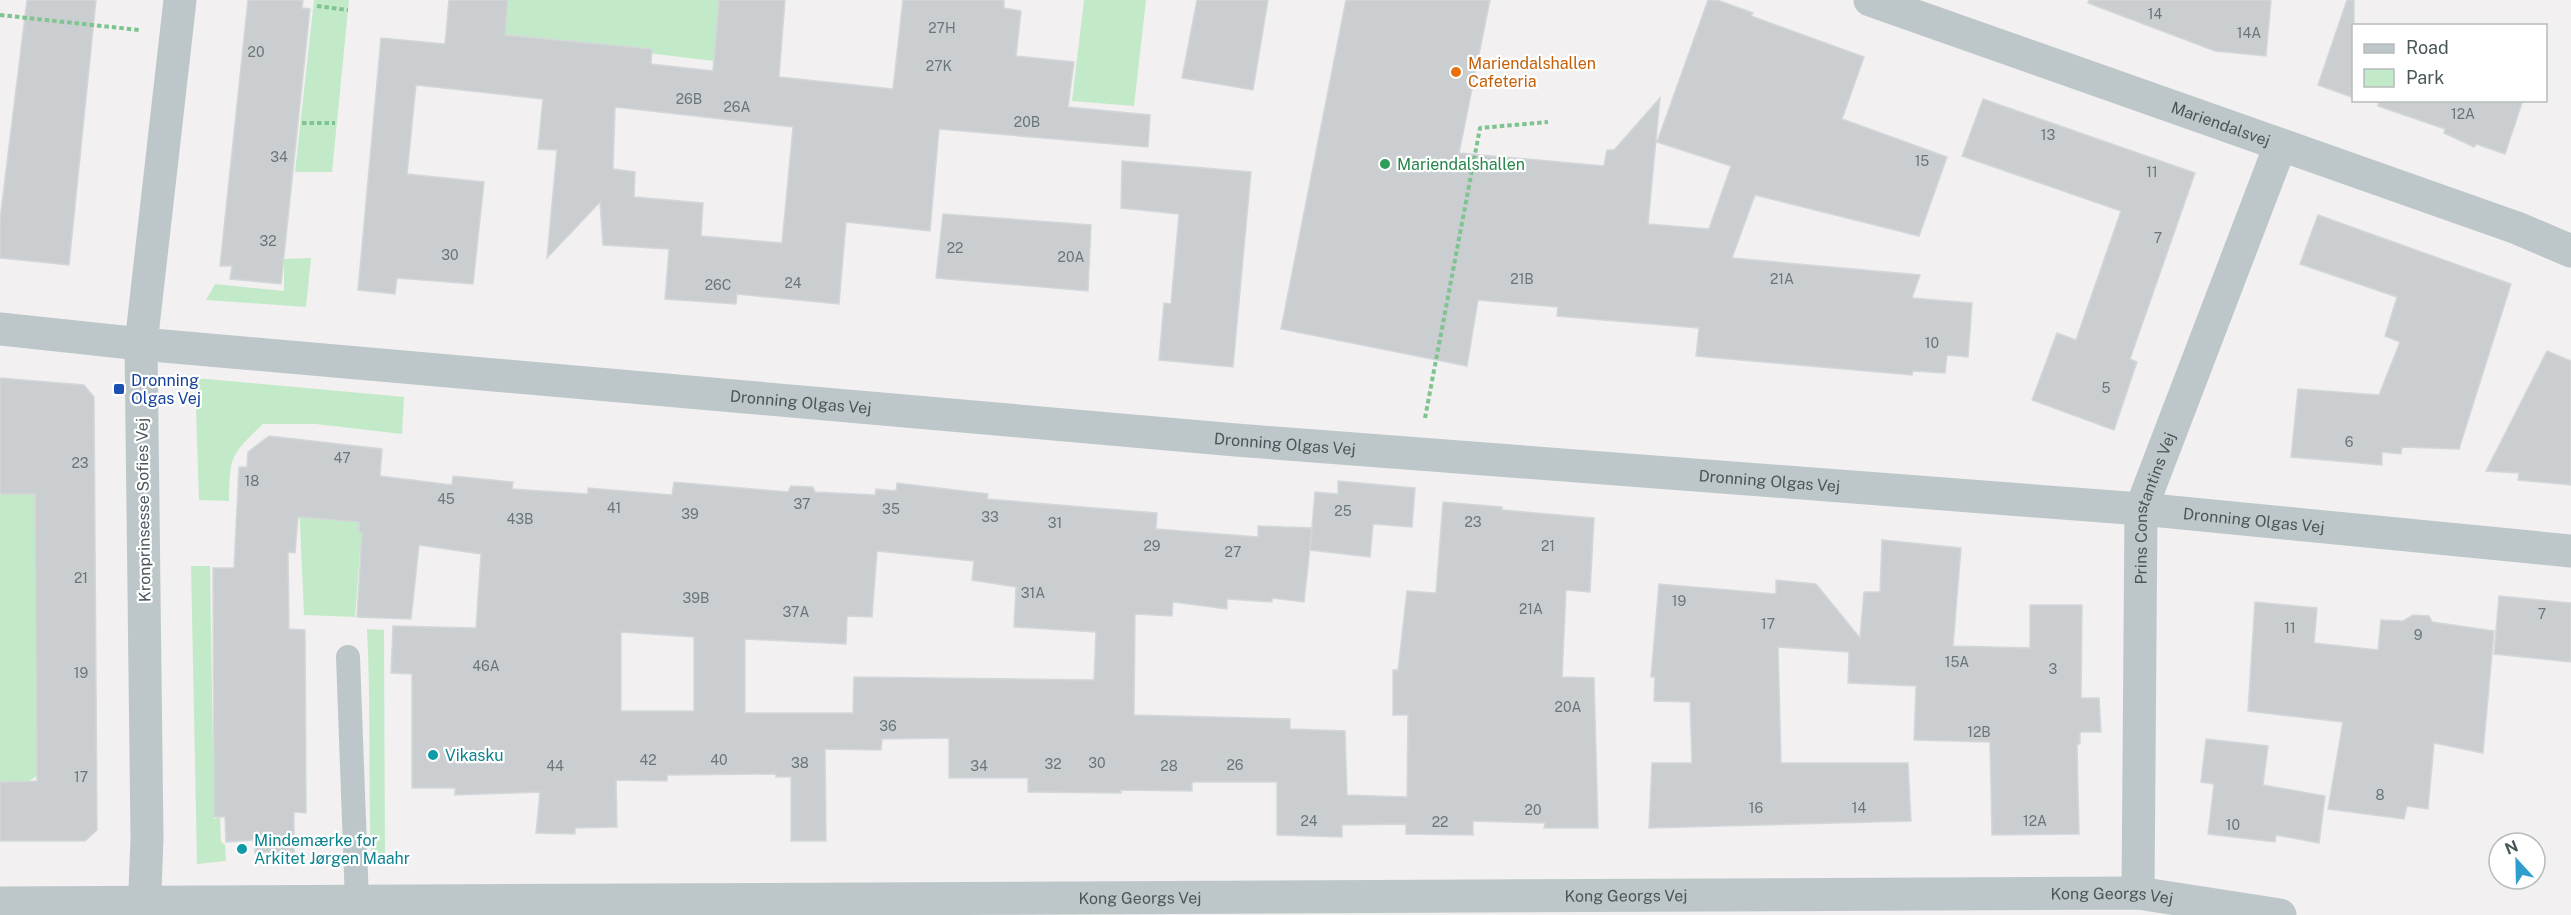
<svg xmlns="http://www.w3.org/2000/svg" width="2571" height="915" viewBox="0 0 2571 915" font-family="'Public Sans',sans-serif">
	<style>
		.green { fill: #c3eac8 }
		.building { fill: #caced0; stroke: #d4d7da; stroke-width: 1.5; fill-rule: evenodd }
		.lines { fill: none; stroke-linecap: round; stroke-linejoin: round }
		.path { stroke: #7fc490; stroke-width: 4; stroke-dasharray: 4.5 3; stroke-linecap: butt }
		.lane { stroke: #bdc7ca; stroke-width: 24 }
		.street { stroke: #bdc7ca; stroke-width: 33 }
		.food-dot { fill: #e8710a; stroke: #fff; stroke-width: 2 }
		.leisure-dot { fill: #2e9e5b; stroke: #fff; stroke-width: 2 }
		.transit-dot { fill: #1a4fb4; stroke: #fff; stroke-width: 2 }
		.culture-dot { fill: #0f9aa8; stroke: #fff; stroke-width: 2 }
		.labels { text-anchor: middle; stroke-width: 4.5; stroke-linejoin: round; paint-order: stroke }
		.number-label { font-size: 14px; fill: #6a7578 }
		.food-label { font-size: 16px; fill: #c56008; stroke: #fff; text-anchor: start }
		.street-label { font-size: 16px; fill: #4a575a; stroke: #fff }
		.leisure-label { font-size: 16px; fill: #27864d; stroke: #fff; text-anchor: start }
		.transit-label { font-size: 16px; fill: #164399; stroke: #fff; text-anchor: start }
		.culture-label { font-size: 16px; fill: #0d838f; stroke: #fff; text-anchor: start }
	</style>
	<rect width="100%" height="100%" fill="#f2f0f0"/>
	<path class="green" d="M314,0H349L332,172H295Z
		M508,0H719L714,61L505,36Z
		M1084,0H1146L1134,106L1072,101Z
		M311,258L306,307L206,300L215,284L284,291V259Z
		M195,378L404,397L402,434L316,424H263C230,456 230,455 229,501L199,500Z
		M35,453L37,776L23,784L22,781L0,782V456Z
		M299,502L359,522V533L374,534L394,553L360,552L355,617L304,615Z
		M191,566H210L214,819L220,817L221,842L225,845L226,861L197,864Z
		M367,629L384,630L385,857L371,856C368,780 371,704 367,629Z"/>
	<path class="building" d="M27,0H96L69,265L0,258V220Z
		M248,0H303L302,8L310,9L281,284L230,279L232,266H220Z
		M449,0H508L505,35L652,49L651,64L713,71L719,0H785L779,77L893,89L903,0H1004V8L1021,11L1016,56L1074,62L1068,107L1150,115L1148,147L939,129L930,231L846,222L839,304L737,294L736,304L665,299L669,249L603,245L600,202L547,258L557,150L538,149L543,99L416,85L407,174L484,182L473,284L397,278L395,294L358,290L381,38L445,44ZM615,107L793,127L782,243L701,236L703,203L634,197L635,172L613,169Z
		M1197,0H1268L1253,90L1182,78Z
		M1346,0H1490L1459,153L1604,166L1607,150H1614L1660,98L1648,224L1709,229L1731,166L1657,142L1708,0H1717L1753,13L1751,16L1864,57L1842,119L1947,157L1919,236L1755,195L1732,258L1920,275L1912,298L1972,303L1968,357L1947,355L1945,373L1913,371L1912,375L1696,356L1699,328L1557,316L1558,307L1478,300L1467,366L1281,329Z
		M2089,0H2271L2266,56L2215,51L2088,3Z
		M2347,0H2354V98L2318,85Z
		M1983,99L2195,173L2130,359L2137,362L2114,430L2032,400L2057,333L2076,340L2121,211L1962,156Z
		M2379,100H2523L2505,154L2476,144L2474,147L2444,133L2445,129L2378,106Z
		M1122,161L1251,172L1233,367L1159,360L1164,303L1171,304L1179,214L1121,208Z
		M943,214L1091,225L1088,291L936,278Z
		M2318,215L2511,284L2459,449L2402,447L2401,454L2382,452V465L2291,457L2298,389L2379,395L2400,342L2385,336L2397,297L2300,264Z
		M2547,351L2571,361V485L2518,480L2519,473L2486,471Z
		M0,378L84,385L94,397L97,830L85,841H0V782L37,781L35,494H0Z
		M269,436L382,449L380,476L452,485L453,476L513,482L512,489L588,494V488L672,495L674,482L788,492L791,486L813,487L815,492L875,495L876,489L896,491L897,483L988,494L987,499L1157,513L1156,529L1258,537V526L1312,528L1304,602L1272,598V602L1227,599V609L1173,602L1172,616L1135,614L1134,715L1290,719V729L1345,731L1347,795L1407,797L1408,715H1393V670H1398L1407,591L1436,593L1443,502L1502,507V510L1594,518L1590,592L1566,590L1562,677L1594,678L1598,828H1544L1545,823L1473,821V835L1406,834V824L1342,825V837L1277,835V782H1192V791L1121,790V793L1028,792V778H949V738L882,739L881,750L825,749L826,841H791V777H776V774L667,775V781L616,780L617,827L575,828V834L536,833L540,792L455,795V788H412V674L391,673L393,626L476,628L481,554L419,545L411,619L357,617L362,533H359V522L298,517L295,553L288,552L289,629L305,630L306,813L294,812V852L255,853V840L226,842L225,817H214L213,568H234L239,467H247L248,452ZM877,551L974,561L972,580L1016,587L1014,627L1096,632L1094,680L854,677L853,713H745V639L846,644L847,616L872,617ZM621,632L694,637V711H621Z
		M1338,481L1415,488L1412,527L1373,524L1370,557L1310,550L1315,492L1338,494Z
		M1882,540L1961,548L1953,646L2030,648V605H2082L2081,698H2099L2101,732H2080V744H2077L2079,834L1992,835L1990,742L1914,740L1916,686L1848,683L1849,652L1778,647L1781,763H1908L1911,821L1649,828L1652,763H1692L1690,702L1654,701L1655,677H1651L1659,584L1776,594V580L1816,584L1860,638L1864,592H1880Z
		M2499,596L2571,603V662L2494,654Z
		M2255,602L2317,608L2314,643L2378,650L2381,620L2403,621L2413,615L2429,616L2432,622L2494,631L2483,753L2434,743L2428,809L2407,806L2404,819L2328,809L2343,722L2248,711Z
		M2206,739L2268,746L2263,785L2325,796L2319,843L2276,835L2275,842L2208,834L2214,784L2201,782Z"/>
	<g class="lines">
		<path class="path" d="M317,6L348,10
			M0,15L139,30
			M302,123H335
			M1425,418L1480,128L1548,122"/>
		<path class="lane" d="M348,657L357,902"/>
		<g class="street">
			<path id="s1" d="M1870,0L2517,228L2571,251"/>
			<path id="s2" d="M0,329L141,344L1236,440L2141,509L2571,551"/>
			<path id="s3" d="M2138,893L2141,509L2280,146"/>
			<path id="s4" d="M0,903L2138,893L2280,915"/>
			<path d="M144,915L147,839L141,344L180,0"/>
		</g>
	</g>
	<circle class="food-dot" cx="1456" cy="72" r="6"/>
	<circle class="leisure-dot" cx="1385" cy="164" r="6"/>
	<rect class="transit-dot" x="113" y="383" width="12" height="12" rx="3"/>
	<g class="culture-dot">
		<circle cx="433" cy="755" r="6"/>
		<circle cx="242" cy="849" r="6"/>
	</g>
	<g class="labels">
		<g class="number-label">
			<text x="2155" y="19">14</text>
			<text x="942" y="33">27H</text>
			<text x="2249" y="38">14A</text>
			<text x="256" y="57">20</text>
			<text x="939" y="71">27K</text>
			<text x="689" y="104">26B</text>
			<text x="737" y="112">26A</text>
			<text x="2463" y="119">12A</text>
			<text x="1027" y="127">20B</text>
			<text x="2048" y="140">13</text>
			<text x="279" y="162">34</text>
			<text x="1922" y="166">15</text>
			<text x="2152" y="177">11</text>
			<text x="2158" y="243">7</text>
			<text x="268" y="246">32</text>
			<text x="955" y="253">22</text>
			<text x="450" y="260">30</text>
			<text x="1071" y="262">20A</text>
			<text x="1522" y="284">21B</text>
			<text x="1782" y="284">21A</text>
			<text x="793" y="288">24</text>
			<text x="718" y="290">26C</text>
			<text x="1932" y="348">10</text>
			<text x="2106" y="393">5</text>
			<text x="2349" y="447">6</text>
			<text x="342" y="463">47</text>
			<text x="80" y="468">23</text>
			<text x="252" y="486">18</text>
			<text x="446" y="504">45</text>
			<text x="802" y="509">37</text>
			<text x="614" y="513">41</text>
			<text x="891" y="514">35</text>
			<text x="1343" y="516">25</text>
			<text x="690" y="519">39</text>
			<text x="990" y="522">33</text>
			<text x="520" y="524">43B</text>
			<text x="1473" y="527">23</text>
			<text x="1055" y="528">31</text>
			<text x="1152" y="551">29</text>
			<text x="1548" y="551">21</text>
			<text x="1233" y="557">27</text>
			<text x="81" y="583">21</text>
			<text x="1033" y="598">31A</text>
			<text x="696" y="603">39B</text>
			<text x="1679" y="606">19</text>
			<text x="1531" y="614">21A</text>
			<text x="796" y="617">37A</text>
			<text x="2542" y="619">7</text>
			<text x="1768" y="629">17</text>
			<text x="2290" y="633">11</text>
			<text x="2418" y="640">9</text>
			<text x="1957" y="667">15A</text>
			<text x="486" y="671">46A</text>
			<text x="2053" y="674">3</text>
			<text x="81" y="678">19</text>
			<text x="1568" y="712">20A</text>
			<text x="888" y="731">36</text>
			<text x="1979" y="737">12B</text>
			<text x="648" y="765">42</text>
			<text x="719" y="765">40</text>
			<text x="800" y="768">38</text>
			<text x="1097" y="768">30</text>
			<text x="1053" y="769">32</text>
			<text x="1235" y="770">26</text>
			<text x="555" y="771">44</text>
			<text x="979" y="771">34</text>
			<text x="1169" y="771">28</text>
			<text x="81" y="782">17</text>
			<text x="2380" y="800">8</text>
			<text x="1756" y="813">16</text>
			<text x="1859" y="813">14</text>
			<text x="1533" y="815">20</text>
			<text x="1309" y="826">24</text>
			<text x="2035" y="826">12A</text>
			<text x="1440" y="827">22</text>
			<text x="2233" y="830">10</text>
		</g>
		<g class="food-label">
			<text x="1468" y="69">Mariendalshallen<tspan x="1468" dy="18">Cafeteria</tspan></text>
		</g>
		<g class="street-label">
			<text dy="6" stroke="none"><textPath href="#s1" startOffset="372">Mariendalsvej</textPath></text>
			<text dy="6" stroke="none"><textPath href="#s2" startOffset="804">Dronning Olgas Vej</textPath></text>
			<text dy="6" stroke="none"><textPath href="#s2" startOffset="1290">Dronning Olgas Vej</textPath></text>
			<text dy="6" stroke="none"><textPath href="#s2" startOffset="1776">Dronning Olgas Vej</textPath></text>
			<text transform="translate(143 510) rotate(-91)" y="6">Kronprinsesse Sofies Vej</text>
			<text dy="6" stroke="none"><textPath href="#s3" startOffset="387">Prins Constantins Vej</textPath></text>
			<text dy="6" stroke="none"><textPath href="#s2" startOffset="2262">Dronning Olgas Vej</textPath></text>
			<text dy="6" stroke="none"><textPath href="#s4" startOffset="1626">Kong Georgs Vej</textPath></text>
			<text dy="6" stroke="none"><textPath href="#s4" startOffset="2112">Kong Georgs Vej</textPath></text>
			<text dy="6" stroke="none"><textPath href="#s4" startOffset="1140">Kong Georgs Vej</textPath></text>
		</g>
		<g class="leisure-label">
			<text x="1397" y="170">Mariendalshallen</text>
		</g>
		<g class="transit-label">
			<text x="131" y="386">Dronning<tspan x="131" dy="18">Olgas Vej</tspan></text>
		</g>
		<g class="culture-label">
			<text x="445" y="761">Vikasku</text>
			<text x="254" y="846">Mindemærke for<tspan x="254" dy="18">Arkitet Jørgen Maahr</tspan></text>
		</g>
	</g>
	<rect x="2352" y="24" width="195" height="78" fill="#ffffff" stroke="#b7bcbd" stroke-width="1.5"/>
	<rect x="2364" y="44" width="30" height="9" fill="#bdc7ca" stroke="#b7bcbd" stroke-width="1.5"/>
	<text x="2406" y="54" font-size="18" fill="#4a575a">Road</text>
	<rect x="2364" y="69" width="30" height="18" fill="#c3eac8" stroke="#b7bcbd" stroke-width="1.5"/>
	<text x="2406" y="84" font-size="18" fill="#4a575a">Park</text>
	<g transform="translate(2517 861) rotate(338)"><circle r="28" fill="#ffffff" stroke="#b7bcbd" stroke-width="1.5"/>
	<path d="M0-4.5L10 22L0 15L-10 22Z" fill="#2f9ecc"/>
	<text y="-9" font-size="16" font-weight="bold" text-anchor="middle" fill="#4a575a">N</text>
	</g>
</svg>
